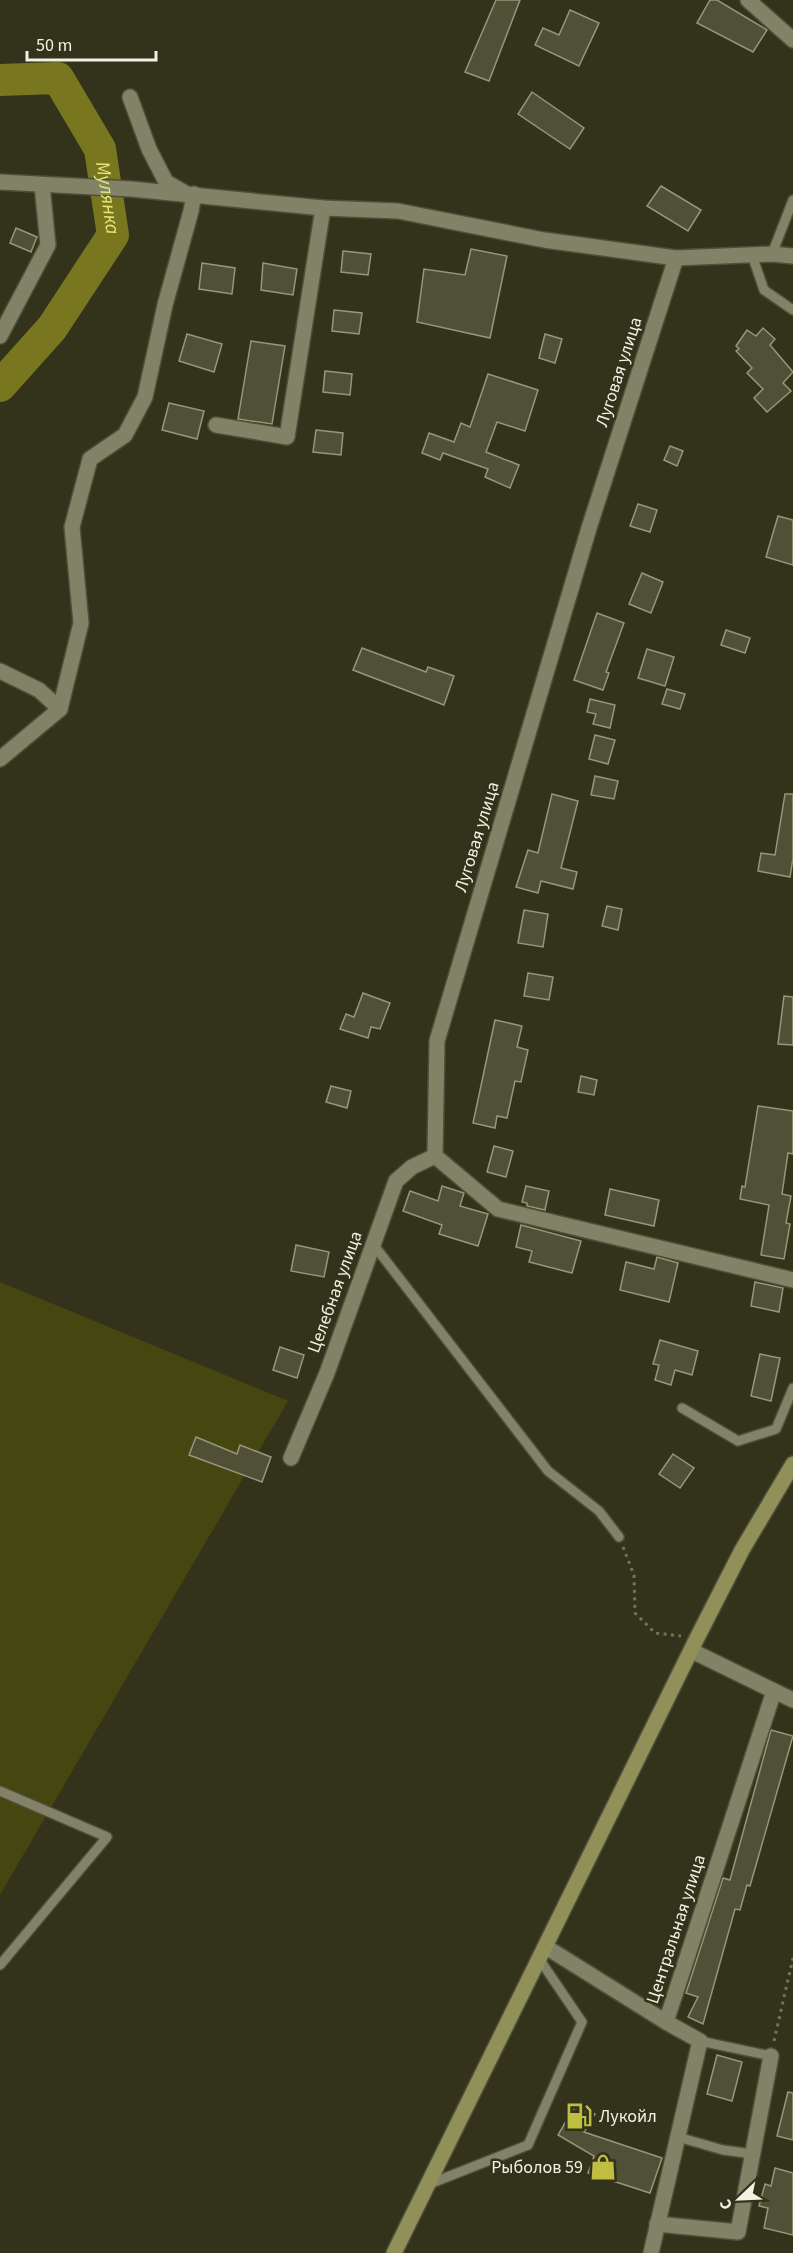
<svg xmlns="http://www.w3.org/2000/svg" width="793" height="2253" font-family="'Source Sans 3',sans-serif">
<rect width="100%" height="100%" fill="#33331b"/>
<polygon fill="#464610" points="0,1282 288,1401 0,1895"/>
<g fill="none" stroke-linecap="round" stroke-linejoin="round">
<path stroke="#787720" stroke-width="32" id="s1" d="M0 80 58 78 100 149 113 235 52 328 0 386"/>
</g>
<g fill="#505037" stroke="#95967a" stroke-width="1.5">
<polygon points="496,0 520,0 489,81 465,72"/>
<polygon points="710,0 717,0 767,30 753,52 697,23"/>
<polygon points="570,10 599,23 579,66 535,45 543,28 559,35"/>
<polygon points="532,92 584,128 570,149 518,114"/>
<polygon points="661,186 701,210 688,231 647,206"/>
<polygon points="16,228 37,237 31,252 10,243"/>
<polygon points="471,249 507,256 490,338 417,322 424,269 465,275"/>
<polygon points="343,251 371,254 368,275 341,272"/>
<polygon points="202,263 235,268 232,294 199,289"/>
<polygon points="263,263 297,269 293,295 261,290"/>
<polygon points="334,310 362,313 359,334 332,331"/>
<polygon points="763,328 775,339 770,345 793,372 783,383 791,391 767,412 754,398 763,389 747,373 752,368 736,351 739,349 736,346 747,330 756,336"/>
<polygon points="187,334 222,344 214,372 179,361"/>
<polygon points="545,334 562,339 555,363 539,358"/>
<polygon points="251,341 285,346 272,424 238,419"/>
<polygon points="325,371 352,374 350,395 323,392"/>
<polygon points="488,374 538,390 525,431 497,422 486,452 519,465 510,488 485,477 488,469 443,453 440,460 422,453 429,433 454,442 461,423 470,427"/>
<polygon points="169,403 204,411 197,439 162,430"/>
<polygon points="316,430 343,433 341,455 313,452"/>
<polygon points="670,446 683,451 677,466 664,460"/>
<polygon points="638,504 657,510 650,532 630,526"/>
<polygon points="778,516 793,520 793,565 766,557"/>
<polygon points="642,573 663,582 651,613 629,604"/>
<polygon points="597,613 624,623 606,672 609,673 603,690 574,680"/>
<polygon points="726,630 750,638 745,653 721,645"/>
<polygon points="362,648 426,672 428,667 454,676 444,705 353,670"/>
<polygon points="647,649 674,657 665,686 638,678"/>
<polygon points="667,689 685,694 680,709 662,704"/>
<polygon points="590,699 615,705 610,728 593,724 596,714 587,712"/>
<polygon points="595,735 615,740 608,764 589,759"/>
<polygon points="595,776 618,781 614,799 591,795"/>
<polygon points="552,794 578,801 561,868 577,872 573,889 541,881 538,893 516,887 528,850 538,853"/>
<polygon points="785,794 793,794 793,858 790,877 758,871 761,853 775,855"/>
<polygon points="607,906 622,909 618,930 602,926"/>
<polygon points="524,910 548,914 543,947 518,943"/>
<polygon points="528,973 553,977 549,1000 524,996"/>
<polygon points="363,993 390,1003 380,1029 371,1027 368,1038 340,1029 346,1014 354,1017"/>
<polygon points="784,996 793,997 793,1045 778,1044"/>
<polygon points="495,1020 522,1026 517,1047 528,1050 521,1082 515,1081 507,1118 497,1116 495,1128 473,1123"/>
<polygon points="581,1076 597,1080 594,1095 578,1092"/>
<polygon points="331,1086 351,1091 347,1108 326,1102"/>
<polygon points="758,1106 793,1111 793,1154 788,1153 782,1194 791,1196 786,1223 790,1224 784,1259 761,1255 769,1205 740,1199 742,1186 745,1187"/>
<polygon points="494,1146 513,1151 506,1177 487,1172"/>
<polygon points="442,1186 464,1193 460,1206 488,1214 478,1246 439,1234 442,1225 403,1211 410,1191 438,1201"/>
<polygon points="526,1186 549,1191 545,1210 527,1206 527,1203 522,1202"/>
<polygon points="610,1189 659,1200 654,1226 605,1215"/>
<polygon points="521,1225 581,1241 572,1273 529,1262 532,1251 516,1247"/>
<polygon points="296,1245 329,1252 324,1277 291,1271"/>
<polygon points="657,1257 678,1263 669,1302 620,1290 626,1262 654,1269"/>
<polygon points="755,1282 783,1288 779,1312 751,1306"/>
<polygon points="660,1340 698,1351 692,1375 675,1370 671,1385 655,1380 659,1365 653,1364"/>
<polygon points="280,1347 304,1355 297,1378 273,1370"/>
<polygon points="760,1354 780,1358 771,1401 751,1396"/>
<polygon points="196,1437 237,1454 240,1445 271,1457 262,1482 189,1455"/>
<polygon points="673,1454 694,1468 680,1488 659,1474"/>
<polygon points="771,1730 793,1736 750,1886 747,1885 740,1910 735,1909 703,2024 688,2017 698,1997 686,1993 723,1878 730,1880"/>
<polygon points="717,2055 742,2062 732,2101 707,2094"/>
<polygon points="788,2092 793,2093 793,2140 777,2136"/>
<polygon points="576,2104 595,2114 584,2132 662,2158 650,2193 588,2173 594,2156 558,2135"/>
<polygon points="775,2168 793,2173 793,2235 764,2228 768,2208 759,2206 765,2184 771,2186"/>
</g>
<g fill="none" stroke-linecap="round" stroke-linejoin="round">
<g stroke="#4e4f3a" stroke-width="12">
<g id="service">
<polyline points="772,254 793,200"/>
<polyline points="752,255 764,290 793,310"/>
<polyline points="373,1244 548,1471 599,1511 619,1537"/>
<polyline points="682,1408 738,1441 776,1429 793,1388"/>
<polyline points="0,1791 107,1837 0,1965"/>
<polyline points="700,2041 771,2056"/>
<polyline points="678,2137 723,2150 753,2154"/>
<polyline points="427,2185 528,2145 582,2022 540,1960"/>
</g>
</g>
<g stroke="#4e4f3a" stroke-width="18">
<g id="minor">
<polyline points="748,0 793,40"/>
<polyline points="130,97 149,149 166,182 187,194"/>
<polyline points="676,258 589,528 437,1041 435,1156 498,1209 793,1280"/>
<polyline points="0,336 48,245 42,185"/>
<polyline points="216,425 287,437 323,208"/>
<polyline points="0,671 39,690 60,709"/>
<polyline points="0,759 60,709 81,623 72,527 90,459 125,435 145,397 165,305 191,211 194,194"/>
<polyline points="291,1458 327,1373 396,1181 412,1167 435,1156"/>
<polyline points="692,1651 774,1691"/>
<polyline points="546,1947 666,2022"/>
<polyline points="657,2224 738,2232 771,2056"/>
<polyline points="651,2253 700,2041 666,2022 774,1691 793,1700"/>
</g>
</g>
<g stroke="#4e4f3a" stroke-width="18">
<polyline id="tertiary" points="0,182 131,189 323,208 398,211 544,240 676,258 772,254 793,256"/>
</g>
<g stroke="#4e4f3a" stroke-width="18">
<polyline id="secondary" points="394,2253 697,1638 742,1550 793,1464"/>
</g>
<g stroke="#73735e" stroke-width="3" stroke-dasharray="3 4.5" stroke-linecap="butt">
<polyline points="623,1547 634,1575 635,1613 655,1633 681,1636"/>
<polyline points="774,2041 793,1958"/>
</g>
<use href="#service" stroke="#818266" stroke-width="9"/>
<use href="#minor" stroke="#818266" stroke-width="15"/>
<use href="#tertiary" stroke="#818266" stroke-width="15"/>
<use href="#secondary" stroke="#909058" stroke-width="15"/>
</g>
<defs>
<g id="fuel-bare" transform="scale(2.07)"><path d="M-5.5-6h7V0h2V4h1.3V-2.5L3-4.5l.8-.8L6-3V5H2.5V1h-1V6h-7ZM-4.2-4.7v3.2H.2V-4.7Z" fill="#bfbe41" stroke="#33331b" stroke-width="2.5" paint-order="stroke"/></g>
<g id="shop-bare" transform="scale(2.07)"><path d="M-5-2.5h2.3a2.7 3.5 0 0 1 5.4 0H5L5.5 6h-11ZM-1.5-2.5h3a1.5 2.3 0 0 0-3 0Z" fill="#bfbe41" stroke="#33331b" stroke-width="2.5" paint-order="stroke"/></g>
</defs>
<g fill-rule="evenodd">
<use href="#fuel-bare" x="579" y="2116"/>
<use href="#shop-bare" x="603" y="2167"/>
</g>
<g text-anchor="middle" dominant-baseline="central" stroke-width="5" stroke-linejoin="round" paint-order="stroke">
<g font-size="18" fill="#f1f2e3" stroke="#33331b">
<text transform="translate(619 372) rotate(-72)">Луговая улица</text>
<text transform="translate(477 837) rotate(-73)">Луговая улица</text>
<text transform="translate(335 1292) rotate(-70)">Целебная улица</text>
<text transform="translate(676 1929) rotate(-72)">Центральная улица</text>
</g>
<g font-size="18" fill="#f1f2e3" stroke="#33331b" text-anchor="start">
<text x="599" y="2116">Лукойл</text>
<text x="583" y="2167" text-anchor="end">Рыболов 59</text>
</g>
<g font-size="20" font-style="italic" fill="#e6e675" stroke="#33331b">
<text stroke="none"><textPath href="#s1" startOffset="190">Мулянка</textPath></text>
</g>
</g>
<g transform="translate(739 2199) rotate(247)" stroke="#33331b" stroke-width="4.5" paint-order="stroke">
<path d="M0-4.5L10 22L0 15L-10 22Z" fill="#f1f2e3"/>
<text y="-9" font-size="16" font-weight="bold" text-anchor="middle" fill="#f1f2e3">С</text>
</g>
<path d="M27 51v9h129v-9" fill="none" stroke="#f1f2e3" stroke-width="3"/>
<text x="36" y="51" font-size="18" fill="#f1f2e3" stroke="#33331b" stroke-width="4.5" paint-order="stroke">50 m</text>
</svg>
